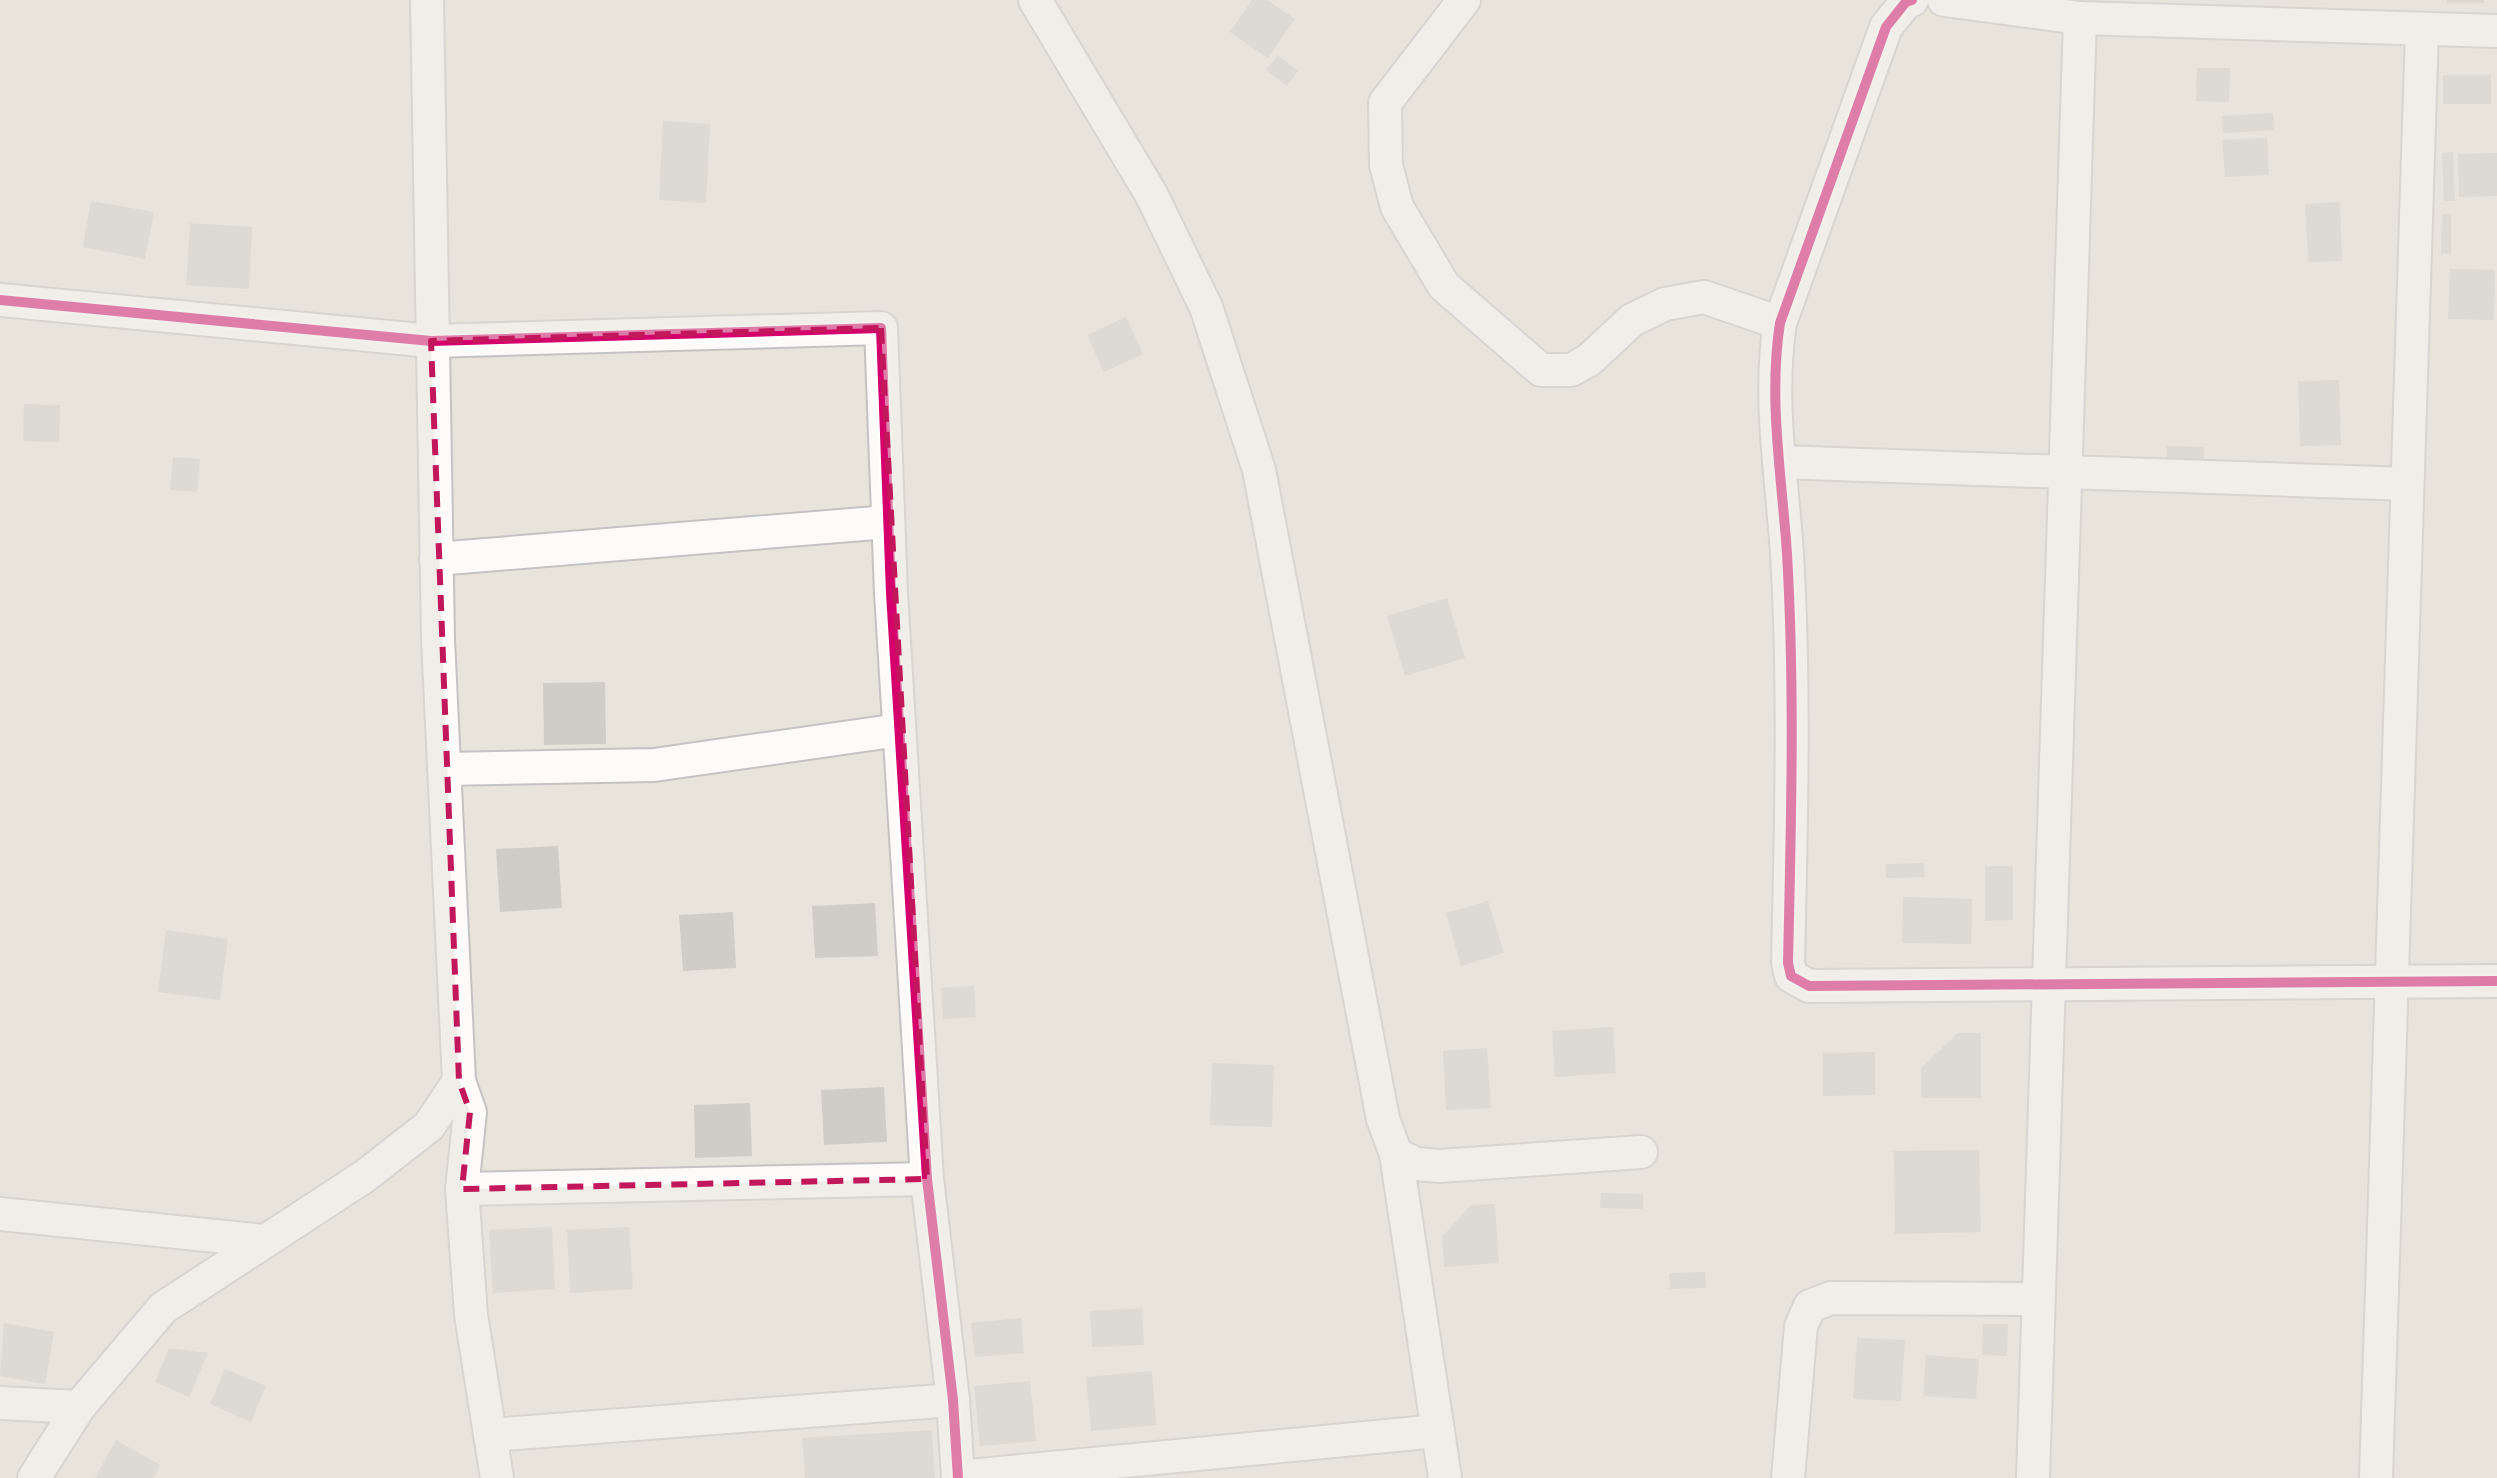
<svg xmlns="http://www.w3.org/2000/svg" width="2497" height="1478" font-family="'Exo 2',sans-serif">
<rect width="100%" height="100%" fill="#e8e4dc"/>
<g fill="#d0cdc8">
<polygon points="1252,0 1267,0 1295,19 1268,58 1230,32"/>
<rect x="2447" y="0" width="37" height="3"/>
<polygon points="1278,55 1298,71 1287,86 1266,70"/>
<polygon points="2197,68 2230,68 2229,102 2196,101"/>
<rect x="2443" y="75" width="48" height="29"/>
<polygon points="2273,113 2274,130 2223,133 2222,116"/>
<polygon points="663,121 710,124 706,203 659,200"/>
<polygon points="2267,138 2269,175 2225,177 2222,140"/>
<polygon points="2453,152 2455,201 2444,201 2442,153"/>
<polygon points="2497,153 2497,196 2459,197 2458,154"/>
<polygon points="91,201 154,212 145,259 83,247"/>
<polygon points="2340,202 2342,261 2308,262 2305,204"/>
<polygon points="2442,214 2451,214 2451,254 2441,254"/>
<polygon points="190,223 252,227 249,289 186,285"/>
<polygon points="2450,269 2495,270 2494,320 2448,319"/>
<polygon points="1126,317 1143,354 1104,372 1087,335"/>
<polygon points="2339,380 2341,445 2300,446 2298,381"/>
<polygon points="24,404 60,405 59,442 23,441"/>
<polygon points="2167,446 2204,447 2204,462 2167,462"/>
<polygon points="173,457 200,459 197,492 170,490"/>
<polygon points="1447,598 1465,658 1405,676 1387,616"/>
<polygon points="605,682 606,744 544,745 543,683"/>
<polygon points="558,846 562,908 500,912 496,849"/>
<polygon points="1924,863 1925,877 1886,878 1886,864"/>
<polygon points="1985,866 2013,866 2013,920 1985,921"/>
<polygon points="1903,897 1972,899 1971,944 1902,943"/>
<polygon points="1488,901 1504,953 1461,966 1446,913"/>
<polygon points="875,903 878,956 815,958 812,906"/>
<polygon points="733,912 736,968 683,971 679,915"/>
<polygon points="166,930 228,939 220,1000 158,992"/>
<polygon points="974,986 976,1017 943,1019 941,988"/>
<polygon points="1613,1027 1616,1073 1555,1077 1552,1031"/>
<polygon points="1958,1033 1981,1033 1981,1098 1921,1098 1921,1068"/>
<polygon points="1487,1048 1491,1108 1446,1110 1443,1051"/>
<polygon points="1875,1052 1875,1095 1823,1096 1823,1053"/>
<polygon points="1212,1063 1274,1065 1272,1127 1210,1125"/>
<polygon points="884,1087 887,1142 824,1145 821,1090"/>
<polygon points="750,1103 752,1156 695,1158 694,1105"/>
<polygon points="1979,1150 1981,1232 1895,1234 1894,1151"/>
<polygon points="1601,1193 1643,1194 1643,1209 1600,1208"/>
<polygon points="1495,1204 1499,1263 1444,1267 1442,1237 1471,1205"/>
<polygon points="552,1227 555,1289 493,1293 489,1230"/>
<polygon points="629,1227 633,1289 570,1293 567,1230"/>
<polygon points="1705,1272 1706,1288 1670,1289 1669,1273"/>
<polygon points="1142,1308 1144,1345 1092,1347 1090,1311"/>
<polygon points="1021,1318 1024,1353 975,1357 971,1323"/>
<polygon points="4,1323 54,1332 45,1384 0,1376"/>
<polygon points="1983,1324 2008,1324 2007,1356 1982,1355"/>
<polygon points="1857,1338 1905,1340 1901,1401 1853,1399"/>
<polygon points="169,1348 208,1353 189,1397 155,1382"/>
<polygon points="1926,1355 1979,1359 1976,1399 1923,1396"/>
<polygon points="225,1369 266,1386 251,1422 210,1404"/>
<polygon points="1152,1371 1156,1425 1091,1431 1086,1377"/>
<polygon points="1030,1381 1036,1441 980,1446 974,1386"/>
<polygon points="932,1430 935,1478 805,1478 802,1438"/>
<polygon points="116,1440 160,1465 153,1478 95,1478"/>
</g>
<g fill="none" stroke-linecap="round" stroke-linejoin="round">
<g stroke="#c4c3c3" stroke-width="36">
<g id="minor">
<polyline points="427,0 438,639 459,1081 470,1112 462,1189 471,1315 497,1478"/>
<polyline points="1035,0 1151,194 1206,307 1259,470 1383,1119 1396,1154 1416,1164 1439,1166 1641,1152"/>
<polyline points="1464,0 1385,103 1386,165 1397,207 1444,286 1541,370 1571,370 1589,360 1632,320 1665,304 1704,297 1780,323"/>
<path d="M1912 0 1906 2 1886 27 1780 323C1768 400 1782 477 1787 554 1795 690 1791 827 1788 963L1791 976 1809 986 2497 981"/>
<polyline points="1944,0 2080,18 2497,31"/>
<polyline points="0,300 431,341 881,328 891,593 927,1179 953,1400 958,1478"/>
<polyline points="1779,462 2407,484"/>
<polyline points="436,559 888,522"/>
<polyline points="444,769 654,765 899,730"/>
<polyline points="1396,1154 1445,1478"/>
<polyline points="462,1189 927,1179"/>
<polyline points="0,1214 264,1241"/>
<polyline points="0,1403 79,1407"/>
<polyline points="490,1435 953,1400"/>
<polyline points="958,1477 1438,1431"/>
<polyline points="34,1478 79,1407 163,1308 365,1176 429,1126 459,1081"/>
<polyline points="1788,1478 1801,1326 1810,1306 1831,1298 2038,1299"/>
<polyline points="2033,1478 2080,18"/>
<polyline points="2376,1478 2422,30"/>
</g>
</g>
<use href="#minor" stroke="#fcfbfa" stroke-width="32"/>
<g stroke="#fff" stroke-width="15">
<g id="cycleway">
<path d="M1912 0 1906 2 1886 27 1780 323C1768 400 1782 477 1787 554 1795 690 1791 827 1788 963L1791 976 1809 986 2497 981"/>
<polyline points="0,300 431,341 881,328 891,593 927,1179 953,1400 958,1478"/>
</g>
</g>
<use href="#cycleway" stroke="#d6006c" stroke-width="10"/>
</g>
<path d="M0 0H2497V1478H0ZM881 328 927 1179 462 1189 470 1112 459 1081 431 341Z" fill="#e8e4dc" fill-opacity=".55" fill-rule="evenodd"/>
<path fill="none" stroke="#c2185b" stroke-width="6" stroke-dasharray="16 10" stroke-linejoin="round" d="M881 328 927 1179 462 1189 470 1112 459 1081 431 341Z"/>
</svg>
